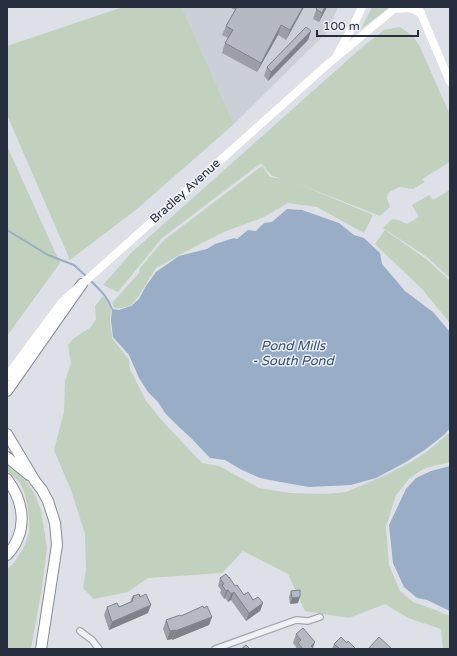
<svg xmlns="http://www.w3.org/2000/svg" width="457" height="656" font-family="'Varela Round',sans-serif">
<rect width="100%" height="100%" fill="#dde0e7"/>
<polygon fill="#cbcfd8" points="182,7 338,7 328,31 234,124"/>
<g fill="#c2d0be">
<polygon points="123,7 182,7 234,124 138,208 70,260 7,115 7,46"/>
<polygon points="372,7 390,7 361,29"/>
<polygon points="400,27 413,36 420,47 450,115 450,162 422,179 425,182 413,189 399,187 388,193 387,198 390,207 380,216 294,182 373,215 364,233 317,207 288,203 264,217 224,232 196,246 156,268 138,297 130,306 121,308 114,308 112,303 139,273 140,268 163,241 262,166 270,177 283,179 272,176 261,163 162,238 118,292 103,285 131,253 360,49 384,30"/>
<polygon points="7,146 60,263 7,336"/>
<polygon points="450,190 450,278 427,257 383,228 392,219 398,220 407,224 419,217 412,205 429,195 433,200"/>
<polygon points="385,230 426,259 450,281 450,323 422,289 375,244"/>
<polygon points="103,296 107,301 111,309 110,320 112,338 129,360 130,369 146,401 165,424 202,463 219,466 259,488 290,493 325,494 346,492 386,475 411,462 428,451 450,432 450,462 426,468 420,471 409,479 396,495 386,527 389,565 400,591 413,602 433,609 450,616 450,649 443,649 441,629 408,618 385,604 349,618 305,611 288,574 243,551 222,573 148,578 128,592 94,599 83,588 86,570 85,534 71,490 54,450 64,412 65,381 71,363 68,345 73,339 91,327 96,319 95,306"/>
<path d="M7 466 26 481 34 493 41 510 47 548 42 588 31 649H7V569C16 564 29 540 29 530 30 518 27 497 22 487 20 481 12 475 7 471Z"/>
</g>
<g fill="#99adc6">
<polygon points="287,209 302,210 339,223 354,235 364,238 380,253 382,264 405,291 433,312 450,332 450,428 445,434 426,449 406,462 376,478 351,485 309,487 286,483 260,478 240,469 225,460 210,458 192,439 180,428 165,413 158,402 148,392 139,378 129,355 113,337 111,320 112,309 119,310 131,306 139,299 146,286 156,272 179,256 207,249 215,244 234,238 237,239 248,230 256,231 264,223 272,222"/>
<polygon points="450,466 450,611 427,600 417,598 404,587 393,563 389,525 406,489 416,478 431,471"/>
</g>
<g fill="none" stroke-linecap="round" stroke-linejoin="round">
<g stroke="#99adc6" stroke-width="2">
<polyline points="7,230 48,255 74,265 87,277"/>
<path d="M90 280C100 290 107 296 112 309"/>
</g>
<g stroke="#a3a7b1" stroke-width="8">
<g id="minor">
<polyline points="80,631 92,640 99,649"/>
<polyline points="215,649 296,620 308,621 320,617"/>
</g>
</g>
<g stroke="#858d9d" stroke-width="12">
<g id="motorway">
<polyline points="7,391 82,284"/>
<polyline points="7,434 35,481 42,490 48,501 55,523 57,545 41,649"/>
<polyline points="7,457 29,475"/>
<path d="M7 479C25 503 28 532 7 555"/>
</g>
</g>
<use href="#minor" stroke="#f0f1f5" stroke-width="5.5"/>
<g stroke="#fff" stroke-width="8">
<polyline points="419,9 450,82"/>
<polyline points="337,55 354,24 362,7"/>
<polyline points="7,376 62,302 328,64 394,9 410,8 421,13"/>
</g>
<use href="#motorway" stroke="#fff" stroke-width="10"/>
</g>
<g fill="#9c9fa8">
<polygon points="229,7 304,7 286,40 278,35 257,72 222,53 225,43 228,38 222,35 226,26 235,10"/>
<polygon points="317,7 327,7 319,22 313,19"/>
<polygon points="311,31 308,40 268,81 264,76 267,67"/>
<polygon points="220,578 235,586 244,595 253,600 263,603 260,611 246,621 231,600 228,602 225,598 224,599 220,593 221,590 218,586"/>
<polygon points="291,591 298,603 290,604 289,597"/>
<polygon points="133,596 148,613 109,630 104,615 107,607 119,607 130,602"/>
<polygon points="204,608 212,617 209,625 172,640 172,639 167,640 163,629 166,620 181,616"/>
<polygon points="296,634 315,642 313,648 314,649 296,649 296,647 293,643"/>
<polygon points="347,643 356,649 332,649 334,644"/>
</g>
<g fill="#7f8288">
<polygon points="303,7 304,7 286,40 290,30"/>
<polygon points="325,7 327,7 319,22 322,13"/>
<polygon points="281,25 278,35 257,72 261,63"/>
<polygon points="311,31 308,40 268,81 271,72"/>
<polygon points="228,590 225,598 224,599 226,591"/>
<polygon points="234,592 231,600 228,602 231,594"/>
<polygon points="300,597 298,603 290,604 292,598"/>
<polygon points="263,603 260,611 246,621 249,613"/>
<polygon points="151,605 148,613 109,630 112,622"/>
<polygon points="212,617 209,625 172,640 175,631"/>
<polygon points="175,630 172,639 167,640 170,631"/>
<polygon points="315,642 312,649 311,646"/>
</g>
<g fill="#b5b9c3" stroke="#7f8288">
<polygon points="237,7 303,7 290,30 281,25 261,63 225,43 233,30 226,26"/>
<polygon points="317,7 325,7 322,13 316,9"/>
<polygon points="306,27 311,31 271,72 267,67"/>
<polygon points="226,574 229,578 229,577 235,586 237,585 244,595 248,592 253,600 258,597 263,603 249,613 234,592 231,594 228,590 226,591 222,585 224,584 220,578"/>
<polygon points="300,590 300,597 292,598 291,591"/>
<polygon points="139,594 140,597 146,594 151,605 112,622 107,607 117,603 119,607 133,601 132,598 134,598 133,596"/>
<polygon points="203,606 204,608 207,606 212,617 175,631 175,630 170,631 166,620 180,615 181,616"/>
<polygon points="303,628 315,642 311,646 314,649 303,649 298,643 301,640 296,634"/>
<polygon points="341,637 347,643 348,641 356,649 340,649 334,644"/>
<polygon points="379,637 392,649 371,649 369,648"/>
<polygon points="246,645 250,649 241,649"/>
</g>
<g text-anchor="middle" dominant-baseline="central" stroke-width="3" stroke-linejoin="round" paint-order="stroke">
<g font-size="12" fill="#272e3d" stroke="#eceff4">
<text transform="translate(185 191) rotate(-42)">Bradley Avenue</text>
</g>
<g font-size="13" font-style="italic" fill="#324b6f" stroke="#eceff4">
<text x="293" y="346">Pond Mills<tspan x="293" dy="15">- South Pond</tspan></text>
</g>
</g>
<rect width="457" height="656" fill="none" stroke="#272e3d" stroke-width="16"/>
<path d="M317 30v6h101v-6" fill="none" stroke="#272e3d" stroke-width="2"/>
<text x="323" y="30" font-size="12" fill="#272e3d" stroke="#eceff4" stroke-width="3" paint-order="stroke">100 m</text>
</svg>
